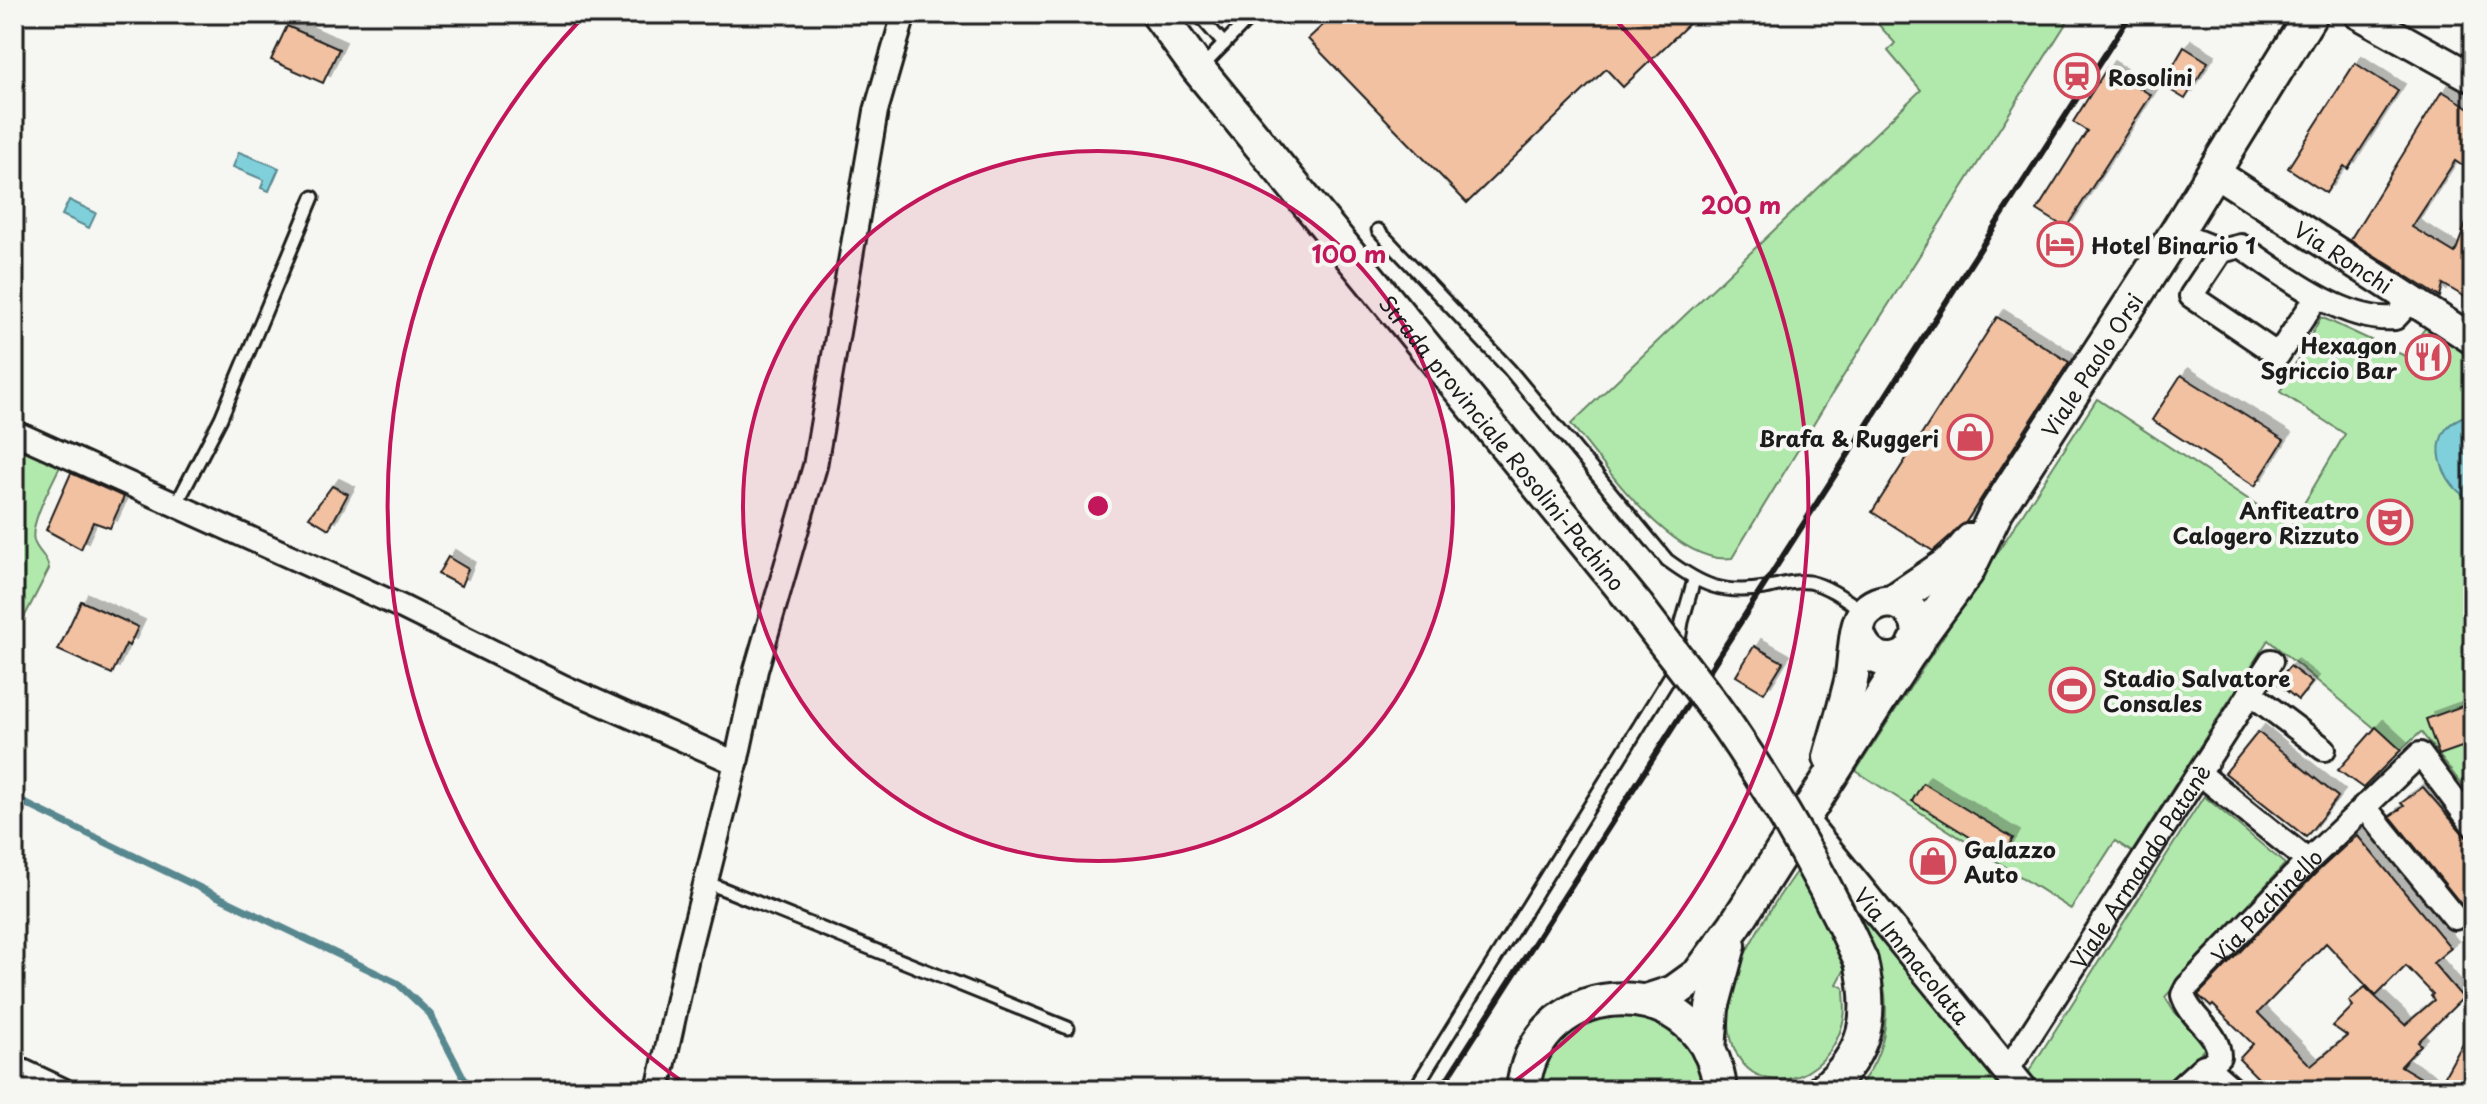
<svg xmlns="http://www.w3.org/2000/svg" width="2487" height="1104" font-family="'Playpen Sans',sans-serif">
<defs>
<filter id="shadow"><feDropShadow dx="7" dy="-7" stdDeviation="0" flood-color="#0004"/></filter>
</defs>
<rect width="100%" height="100%" fill="#f6f6f2"/>
<filter id="ink" filterUnits="userSpaceOnUse"><feTurbulence type="fractalNoise" baseFrequency=".0125" numOctaves="2"/><feDisplacementMap in="SourceGraphic" scale="16" xChannelSelector="R" yChannelSelector="G"/><feConvolveMatrix kernelMatrix="1 2 1 2 8 2 1 2 1" color-interpolation-filters="sRGB"/></filter>
<g filter="url(#ink)">
<g fill="#b1e9ad" stroke="#668264" stroke-width="2">
<path d="M1869 14H2072L1832 394 1732 558C1673 566 1605 465 1571 424L1921 90 1888 51 1895 43Z"/>
<polygon points="2321,317 2405,356 2426,327 2473,358 2473,799 2421,732 2401,750 2268,640 2132,852 2115,841 2071,909 1856,771 2097,399 2290,527 2345,434 2280,392"/>
<path d="M14 440 62 462C54 480 29 523 34 541 38 553 47 555 49 569L14 637Z"/>
<polygon points="2204,796 2285,864 2165,997 2173,1010 2206,1047 2165,1090 2041,1090 2028,1073"/>
<path d="M1814 847 1899 963 2006 1090H1855C1891 1052 1892 1001 1876 954L1846 967 1837 984 1844 988C1844 997 1846 1009 1844 1018 1825 1104 1712 1104 1731 994 1738 953 1788 882 1814 847Z"/>
<path d="M1607 1012C1624 1015 1648 1015 1663 1023 1690 1036 1700 1064 1706 1090H1534L1557 1038Z"/>
</g>
<g fill="#80d0db" stroke="#58888f" stroke-width="2">
<polygon points="239,152 279,168 269,191 261,188 264,180 233,167"/>
<polygon points="69,200 96,213 89,228 62,215"/>
<path d="M2462 417H2473V501C2441 487 2422 434 2462 417Z"/>
</g>
<g fill="none" stroke-linecap="round" stroke-linejoin="round">
<polyline stroke="#58888f" stroke-width="7" points="14,798 397,983 430,1014 470,1090"/>
</g>
<g fill="#f1c1a1" stroke="#1c1c1c" stroke-width="2" fill-rule="evenodd" filter="url(#shadow)">
<polygon points="1335,14 1699,14 1623,87 1606,69 1467,203 1308,39"/>
<polygon points="287,26 339,49 323,83 271,60"/>
<polygon points="2184,47 2208,62 2185,99 2162,85"/>
<polygon points="2355,63 2398,91 2348,169 2344,166 2326,193 2288,168"/>
<polygon points="2107,68 2151,95 2066,228 2037,210 2087,131 2073,122"/>
<polygon points="2442,91 2473,110 2473,173 2455,161 2412,227 2455,253 2471,210 2473,211 2473,302 2443,284 2440,297 2350,240"/>
<polygon points="1997,317 2069,362 1966,522 1933,551 1872,512"/>
<polygon points="2181,375 2284,440 2255,486 2152,420"/>
<polygon points="71,473 124,497 110,528 93,522 81,549 46,530"/>
<polygon points="332,486 348,494 329,529 309,517"/>
<polygon points="448,557 468,569 461,586 438,574"/>
<polygon points="81,601 138,627 129,646 126,644 112,674 58,650"/>
<polygon points="1754,646 1783,662 1764,693 1736,676"/>
<polygon points="2290,666 2312,683 2298,700 2276,682"/>
<polygon points="2465,705 2473,726 2473,743 2439,755 2426,719"/>
<polygon points="2376,727 2401,750 2363,788 2338,770"/>
<polygon points="2258,732 2338,797 2306,837 2225,773"/>
<polygon points="1923,783 2013,838 2002,857 1912,801"/>
<polygon points="2423,787 2473,845 2473,919 2390,816 2404,806 2401,803"/>
<path d="M2357 835 2451 948 2433 963 2463 998 2418 1042 2421 1045 2401 1066 2438 1088 2473 1025V1090H2270L2239 1059 2253 1044 2213 1005 2211 1007 2198 995 2318 871ZM2326 943 2376 996 2406 966 2433 994 2431 996 2434 1000 2405 1025 2365 987 2349 1001 2353 1006 2333 1026 2347 1036 2311 1066 2258 1013Z"/>
</g>
<g fill="none" stroke-linecap="round" stroke-linejoin="round">
<polyline stroke="#d5d5d2" stroke-width="16" stroke-dasharray="16 8" stroke-linecap="butt" points="2425,1090 2430,1083"/>
<g stroke="#1c1c1c" stroke-width="17">
<g id="service">
<polyline points="1198,14 1224,44"/>
<polyline points="1202,67 1253,14"/>
<path d="M1378 230 1509 369 1667 560C1701 585 1722 595 1765 588 1779 585 1795 580 1809 582 1829 586 1848 601 1864 612"/>
<polyline points="176,505 221,418 313,197"/>
<polyline points="706,882 1068,1028"/>
<polyline points="1414,1090 1674,670 1682,622 1694,580"/>
</g>
</g>
<g stroke="#1c1c1c" stroke-width="28">
<g id="minor">
<polyline points="2176,233 2221,251"/>
<path d="M2317 297 2278 355 2191 296 2221 251 2241 246C2282 274 2344 323 2395 318L2411 301"/>
<polyline points="14,432 402,607 564,687 736,763"/>
<polyline points="2250,693 2324,749"/>
<polyline points="2199,773 2308,861"/>
<polyline points="2364,806 2455,918"/>
<polyline points="14,1067 63,1090"/>
<path id="s1" d="M2205 1069 2219 1056C2219 1031 2190 1019 2183 995L2187 987 2308 861 2420 754 2473 825"/>
<path id="s2" d="M2007 1071 2271 661"/>
<polyline points="658,1090 689,948 736,763 756,670 815,466 876,111 904,14"/>
</g>
</g>
<g stroke="#1c1c1c" stroke-width="34">
<g id="tertiary">
<polyline points="2358,14 2473,78"/>
<path id="s3" d="M2213 171 2473 340"/>
<path id="s4" d="M1803 820 2023 1090"/>
<polyline points="2182,1090 2205,1069 2229,1090"/>
</g>
</g>
<g stroke="#1c1c1c" stroke-width="38">
<g id="secondary">
<path id="s5" d="M1158 14 1199 70 1637 606"/>
<polyline points="1893,601 1955,559 1971,540"/>
<path id="s6" d="M1915 643 1967 572 1997 510 2176 233 2311 14"/>
<path d="M1830 757C1837 732 1845 706 1851 681 1855 663 1854 628 1863 615 1870 605 1883 600 1895 602 1905 604 1914 613 1917 622 1928 661 1873 677 1859 636"/>
<polyline points="1646,1001 1674,992 1699,974 1735,925 1910,652"/>
<polyline points="1709,1051 1712,1008 1729,945"/>
<path d="M1523 1090C1535 969 1709 969 1720 1090"/>
<path d="M1823 1090C1868 1053 1873 1015 1861 961"/>
</g>
</g>
<use href="#service" stroke="#f6f6f2" stroke-width="11"/>
<use href="#minor" stroke="#f6f6f2" stroke-width="22"/>
<use href="#tertiary" stroke="#f6f6f2" stroke-width="28"/>
<use href="#secondary" stroke="#f6f6f2" stroke-width="32"/>
<polyline stroke="#1c1c1c" stroke-width="6" points="1440,1090 2131,14"/>
<g stroke="#1c1c1c" stroke-width="38" stroke-linecap="butt">
<path id="secondary-bridge" d="M1637 606C1667 647 1700 686 1729 728 1779 801 1824 880 1861 961"/>
</g>
<use href="#secondary-bridge" stroke="#f6f6f2" stroke-width="32"/>
</g>
</g>
<circle cx="1098" cy="506" r="355" fill="#c2185b" fill-opacity=".12"/>
<g fill="none" stroke="#c2185b" stroke-width="4">
<circle cx="1098" cy="506" r="355"/>
<path d="M691 1088A710 710 0 0 1 583 17M1613 17A710 710 0 0 1 1505 1088"/>
</g>
<defs>
<g id="station-ring" transform="scale(2.3)"><circle r="9.5" fill="#f6f6f2" stroke="#d1495b" stroke-width="1.5"/><path d="M-3-6H3Q5-6 5-4V2Q5 4 3 4L4.5 6H3L1.5 4h-3L-3 6H-4.5L-3 4Q-5 4-5 2V-4Q-5-6-3-6ZM-3.5-4v3h7v-3ZM-3.5 1v1.5H-2V1ZM2 1v1.5H3.5V1Z" fill="#d1495b"/></g>
<g id="hotel-ring" transform="scale(2.3)"><circle r="9.5" fill="#f6f6f2" stroke="#d1495b" stroke-width="1.5"/><path d="M-6-4.5h1.5V1H6V5H4.5V3h-9V5H-6ZM-4 0a1.8 1.8 0 1 1 3.6 0ZM.5 0V-2.5h3Q6-2.5 6 0Z" fill="#d1495b"/></g>
<g id="restaurant-ring" transform="scale(2.3)"><circle r="9.5" fill="#f6f6f2" stroke="#d1495b" stroke-width="1.5"/><path d="M-5-6h1v4h1v-4h1v4h1v-4h1v5L-1.5 .5V6h-2V.5L-5-1ZM5-6V6H3V1.5H1.5Q1.5-4 5-6Z" fill="#d1495b"/></g>
<g id="shop-ring" transform="scale(2.3)"><circle r="9.5" fill="#f6f6f2" stroke="#d1495b" stroke-width="1.5"/><path d="M-5-2.5h2.3a2.7 3.5 0 0 1 5.4 0H5L5.5 6h-11ZM-1.5-2.5h3a1.5 2.3 0 0 0-3 0Z" fill="#d1495b"/></g>
<g id="theatre-ring" transform="scale(2.3)"><circle r="9.5" fill="#f6f6f2" stroke="#d1495b" stroke-width="1.5"/><path d="M-5-5.5Q0-4 5-5.5V0Q5 5 0 6Q-5 5-5 0ZM-3.3-2.5H-1v1.5H-3.3ZM1-2.5H3.3v1.5H1ZM-2.8 1Q0 5.5 2.8 1Z" fill="#d1495b"/></g>
<g id="stadium-ring" transform="scale(2.3)"><circle r="9.5" fill="#f6f6f2" stroke="#d1495b" stroke-width="1.5"/><path d="M0-5a6.5 5 0 1 0 0 10a6.5 5 0 1 0 0-10ZM-3.5-1.8h7v3.6h-7Z" fill="#d1495b"/></g>
</defs>
<g fill-rule="evenodd">
<use href="#station-ring" x="2077" y="76"/>
<use href="#hotel-ring" x="2060" y="244"/>
<use href="#restaurant-ring" x="2428" y="357"/>
<use href="#shop-ring" x="1970" y="437"/>
<use href="#theatre-ring" x="2390" y="522"/>
<use href="#stadium-ring" x="2072" y="690"/>
<use href="#shop-ring" x="1933" y="861"/>
</g>
<g text-anchor="middle" dominant-baseline="central" stroke-width="8" stroke-linejoin="round" paint-order="stroke">
<g font-size="22" font-weight="bold" fill="#1c1c1c" stroke="#f6f6f2" text-anchor="start">
<text x="2108" y="76">Rosolini</text>
<text x="2091" y="244">Hotel Binario 1</text>
<text x="2397" y="344" text-anchor="end">Hexagon<tspan x="2397" dy="25">Sgriccio Bar</tspan></text>
<text x="1939" y="437" text-anchor="end">Brafa &amp; Ruggeri</text>
<text x="2359" y="509" text-anchor="end">Anfiteatro<tspan x="2359" dy="25">Calogero Rizzuto</tspan></text>
<text x="2103" y="677">Stadio Salvatore<tspan x="2103" dy="25">Consales</tspan></text>
<text x="1964" y="848">Galazzo<tspan x="1964" dy="25">Auto</tspan></text>
</g>
<g font-size="22" fill="#1c1c1c" stroke="#f6f6f2">
<text stroke="none"><textPath href="#s3" startOffset="156">Via Ronchi</textPath></text>
<text stroke="none"><textPath href="#s6" startOffset="330">Viale Paolo Orsi</textPath></text>
<text stroke="none"><textPath href="#s5" startOffset="550">Strada provinciale Rosolini-Pachino</textPath></text>
<text stroke="none"><textPath href="#s2" startOffset="244">Viale Armando Patanè</textPath></text>
<text stroke="none"><textPath href="#s1" startOffset="214">Via Pachinello</textPath></text>
<text stroke="none"><textPath href="#s4" startOffset="174">Via Immacolata</textPath></text>
</g>
</g>
<circle cx="1098" cy="506" r="12" fill="#c2185b" stroke="#f6f6f2" stroke-width="4"/>
<g font-size="24" text-anchor="middle" font-weight="bold" fill="#c2185b" stroke="#f6f6f2" stroke-width="8" stroke-linejoin="round" paint-order="stroke">
<text x="1741" y="214">200 m</text>
<text x="1349" y="263">100 m</text>
</g>
<rect width="2487" height="1104" fill="none" stroke="#f6f6f2" stroke-width="48"/>
<rect x="24" y="24" width="2439" height="1056" fill="none" stroke="#1c1c1c" stroke-width="3" filter="url(#ink)"/>
</svg>
